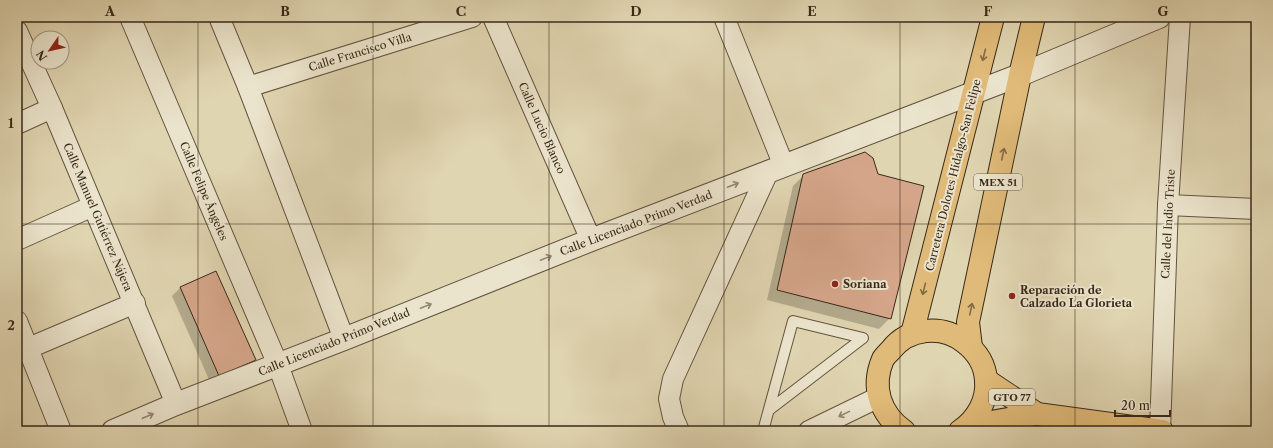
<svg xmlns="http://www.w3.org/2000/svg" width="1273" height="448" font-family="'Libre Caslon Text',serif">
<rect width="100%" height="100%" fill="#e0d5b1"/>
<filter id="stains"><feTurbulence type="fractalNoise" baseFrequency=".005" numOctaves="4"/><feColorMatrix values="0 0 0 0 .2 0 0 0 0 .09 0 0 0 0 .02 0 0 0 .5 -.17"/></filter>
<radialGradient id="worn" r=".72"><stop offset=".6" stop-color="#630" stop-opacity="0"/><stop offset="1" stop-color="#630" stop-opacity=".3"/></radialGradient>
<g fill="#0003">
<polygon points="804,175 890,318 879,329 767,300 793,186"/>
<polygon points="180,288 255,360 246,368 211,384 172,296"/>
</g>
<g fill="#d5a589" stroke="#392919">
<polygon points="865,152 873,158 878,174 924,186 891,319 777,290 803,174"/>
<polygon points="216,271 256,360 219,376 180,287"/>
</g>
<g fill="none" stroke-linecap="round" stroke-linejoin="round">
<g stroke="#63543f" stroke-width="12">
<polyline id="service" points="763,431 793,321 863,338 769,410"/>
</g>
<g stroke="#63543f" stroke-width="22">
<g id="minor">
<polyline points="130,17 278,365 302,431"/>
<polyline points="219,17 248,87 344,339"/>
<polyline points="493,17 591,240"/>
<polyline points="724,17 784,166"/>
<polyline points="17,31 52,108 176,404"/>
<polyline points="248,87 472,17"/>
<polyline points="17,124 52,108"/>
<polyline points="1168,205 1256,209"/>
<polyline points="17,240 93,206"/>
<polyline points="17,321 61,431"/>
<polyline points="17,353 135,303"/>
<polyline points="679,431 673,417 669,399 673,379 768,172"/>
<polyline points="809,431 879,397"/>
<polyline points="1160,431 1168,205 1180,17"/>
</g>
</g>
<g stroke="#63543f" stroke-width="24">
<polyline id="tertiary" points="113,431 176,404 344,339 591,240 1020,75 1159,17"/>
</g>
<g stroke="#392919" stroke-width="24">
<g id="primary">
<polyline points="912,334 993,17"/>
<polyline points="971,347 968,322 1020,75 1034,17"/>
<polyline points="986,380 1037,414"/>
<polyline points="968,426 1037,414 1162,431"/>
<path d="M904 431C880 414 871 387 883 359 885 356 888 353 891 350 908 328 942 324 964 342 976 351 985 364 986 380 988 400 977 420 960 431"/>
</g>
</g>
<use href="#service" stroke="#ebe4cc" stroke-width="10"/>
<use href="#minor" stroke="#ebe4cc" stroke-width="20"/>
<use href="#tertiary" stroke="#ebe4cc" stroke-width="22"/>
<use href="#primary" stroke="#e0ba78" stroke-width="22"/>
</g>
<defs><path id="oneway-shaft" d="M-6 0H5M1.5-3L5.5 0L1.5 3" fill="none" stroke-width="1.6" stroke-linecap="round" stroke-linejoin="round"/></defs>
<g stroke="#846a44">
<use href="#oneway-shaft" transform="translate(984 55) rotate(104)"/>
<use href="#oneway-shaft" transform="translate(1003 154) rotate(-78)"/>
<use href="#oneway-shaft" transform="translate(924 289) rotate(104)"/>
<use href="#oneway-shaft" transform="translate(971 309) rotate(-78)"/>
</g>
<g stroke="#928672">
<use href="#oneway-shaft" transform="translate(733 185) rotate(-21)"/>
<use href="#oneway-shaft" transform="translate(546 258) rotate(-22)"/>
<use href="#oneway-shaft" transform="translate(426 306) rotate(-22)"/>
<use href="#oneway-shaft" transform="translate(844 414) rotate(154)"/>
<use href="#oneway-shaft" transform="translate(148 416) rotate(-23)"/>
</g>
<path fill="none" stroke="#392919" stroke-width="1" stroke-opacity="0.55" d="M198 17V431M373 17V431M549 17V431M724 17V431M900 17V431M1075 17V431M17 224H1256"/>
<g fill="#8f2418" stroke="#ebe4cc" stroke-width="1.5">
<circle cx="835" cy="284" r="4"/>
<circle cx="1012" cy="296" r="4"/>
</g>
<g text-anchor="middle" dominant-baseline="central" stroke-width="4" stroke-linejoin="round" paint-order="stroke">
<g fill="#ebe4cc" stroke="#6e614f" stroke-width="1">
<rect x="974" y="174" width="48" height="16" rx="3"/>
<rect x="989" y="389" width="46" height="16" rx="3"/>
</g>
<g font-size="10" font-weight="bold" fill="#392919">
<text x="998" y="182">MEX 51</text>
<text x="1012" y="397">GTO 77</text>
</g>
<g font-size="11" fill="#392919" stroke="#ebe4cc">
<text transform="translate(360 52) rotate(-17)">Calle Francisco Villa</text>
<text transform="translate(542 128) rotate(66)">Calle Lucio Blanco</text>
<text transform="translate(953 175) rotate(-76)">Carretera Dolores Hidalgo-San Felipe</text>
<text transform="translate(204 191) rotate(67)">Calle Felipe Ángeles</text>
<text transform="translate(98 217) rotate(67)">Calle Manuel Gutiérrez Nájera</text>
<text transform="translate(636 223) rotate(-21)">Calle Licenciado Primo Verdad</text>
<text transform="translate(1168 224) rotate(-87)">Calle del Indio Triste</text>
<text transform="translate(334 342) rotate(-22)">Calle Licenciado Primo Verdad</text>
</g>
<g font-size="11" font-weight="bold" fill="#392919" stroke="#ebe4cc" text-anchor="start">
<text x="843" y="284">Soriana</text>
<text x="1020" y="290">Reparación de<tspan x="1020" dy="13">Calzado La Glorieta</tspan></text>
</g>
</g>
<rect width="1273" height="448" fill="none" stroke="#e0d5b1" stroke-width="44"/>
<g transform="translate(50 50) rotate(236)"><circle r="19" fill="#ebe4cc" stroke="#a49984"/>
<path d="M0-3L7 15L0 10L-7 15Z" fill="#8f2418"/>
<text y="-6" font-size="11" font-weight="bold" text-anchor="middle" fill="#392919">N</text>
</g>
<path d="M1115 410v6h55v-6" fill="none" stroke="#392919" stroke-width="2"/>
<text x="1121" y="410" font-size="12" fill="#392919" stroke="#ebe4cc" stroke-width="3" paint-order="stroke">20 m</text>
<rect x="22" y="22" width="1229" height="404" fill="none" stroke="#392919" stroke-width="1.5"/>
<g font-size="13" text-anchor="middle" font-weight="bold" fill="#392919">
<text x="110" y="16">A</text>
<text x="285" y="16">B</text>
<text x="461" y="16">C</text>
<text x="636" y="16">D</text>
<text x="812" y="16">E</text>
<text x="988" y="16">F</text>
<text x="1163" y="16">G</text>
<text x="11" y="128">1</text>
<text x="11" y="330">2</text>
</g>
<rect width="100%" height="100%" filter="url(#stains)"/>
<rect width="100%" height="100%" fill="url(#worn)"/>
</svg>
